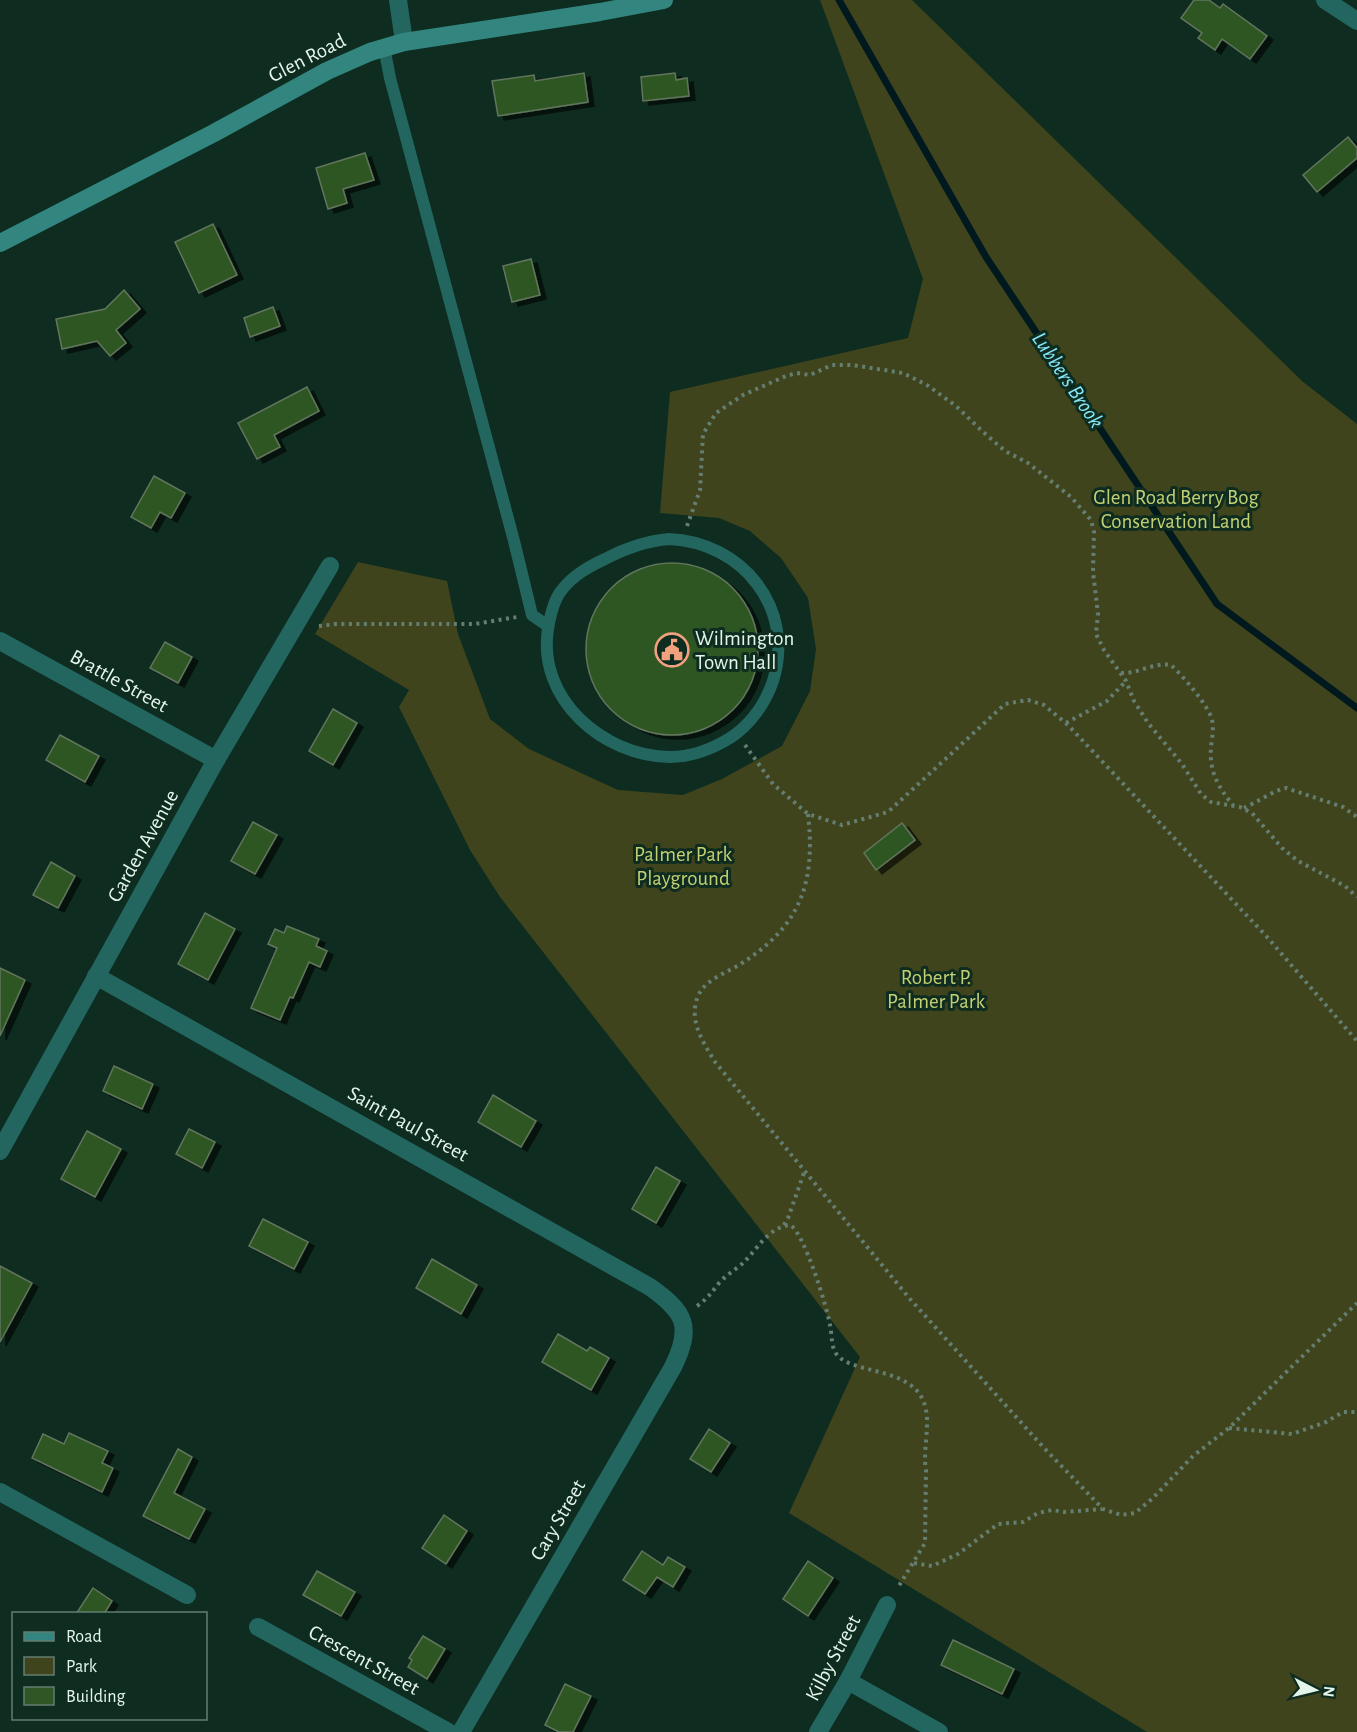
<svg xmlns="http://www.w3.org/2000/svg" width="1357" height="1732" font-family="'Alegreya Sans',sans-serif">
<defs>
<filter id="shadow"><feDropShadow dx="6" dy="4" stdDeviation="0" flood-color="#0009"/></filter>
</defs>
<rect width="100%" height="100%" fill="#0e2c1f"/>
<polygon fill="#3f441c" points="820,0 912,0 1302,381 1357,424 1357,1732 1147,1732 789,1513 860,1357 500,897 470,850 399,707 409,690 315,634 358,562 447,581 458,634 490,719 529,749 618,790 683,795 722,779 782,746 810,691 816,649 808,598 781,558 750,531 719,518 660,513 670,392 908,338 923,279"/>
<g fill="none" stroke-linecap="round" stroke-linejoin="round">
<polyline stroke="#00191e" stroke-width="7" points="839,0 986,257 1217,604 1357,708"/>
</g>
<g fill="#2f5624" stroke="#62755d" stroke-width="1.5" filter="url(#shadow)">
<polygon points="1194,0 1209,0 1220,8 1223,4 1267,36 1250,59 1222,39 1215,50 1198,38 1202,33 1181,18"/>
<polygon points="584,73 588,102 498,116 492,81 534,75 535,81"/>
<polygon points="675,73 676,80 687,78 689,96 643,101 641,77"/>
<polygon points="1348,137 1357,148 1357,158 1317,192 1303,175"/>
<polygon points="365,153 374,180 343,189 347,203 328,209 316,168"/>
<polygon points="213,224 237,275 199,293 175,242"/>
<polygon points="531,259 540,295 512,302 503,266"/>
<polygon points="124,290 140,309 116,330 126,343 110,356 97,341 62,349 56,319 105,309"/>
<polygon points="273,307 280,326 250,337 244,318"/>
<polygon points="307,387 319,411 274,435 280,447 257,459 238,423"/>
<polygon points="154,476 185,493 171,518 160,512 151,528 131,517"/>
<circle cx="672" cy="649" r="86"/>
<polygon points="165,642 192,657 178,683 150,668"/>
<polygon points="333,709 357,723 333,765 309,751"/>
<polygon points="60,735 99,756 85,782 46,760"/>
<polygon points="253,822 277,835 255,874 231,861"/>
<polygon points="902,823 915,840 876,870 864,853"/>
<polygon points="51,862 75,876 58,908 33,895"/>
<polygon points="205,913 235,929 208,980 178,964"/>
<polygon points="287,926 319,939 316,946 327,951 320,967 309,962 293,998 290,997 280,1020 251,1008 277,948 268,944 275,929 284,933"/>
<polygon points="0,968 25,980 0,1036"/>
<polygon points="114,1066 153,1084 142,1109 103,1091"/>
<polygon points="493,1095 536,1121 521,1147 478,1122"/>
<polygon points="189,1129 215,1142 202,1168 176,1154"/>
<polygon points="87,1131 121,1149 95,1197 61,1179"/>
<polygon points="656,1167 680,1181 656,1223 632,1209"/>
<polygon points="263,1219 308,1242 294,1269 249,1246"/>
<polygon points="432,1259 477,1285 461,1314 416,1288"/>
<polygon points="0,1266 32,1283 0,1342"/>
<polygon points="558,1334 587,1351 590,1347 609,1358 591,1390 542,1362"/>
<polygon points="709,1429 730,1443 711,1472 690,1459"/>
<polygon points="69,1433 108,1451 102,1463 113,1468 102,1492 32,1458 43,1434 64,1444"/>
<polygon points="178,1449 192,1457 174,1493 205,1509 189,1539 143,1516"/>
<polygon points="444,1515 467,1531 446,1564 422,1548"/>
<polygon points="642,1551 663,1565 668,1557 685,1567 673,1587 657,1577 645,1594 623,1580"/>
<polygon points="808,1561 833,1578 808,1616 783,1599"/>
<polygon points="317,1571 355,1592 341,1616 303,1595"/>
<polygon points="93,1588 112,1601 104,1614 76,1614"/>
<polygon points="423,1636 445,1649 427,1679 408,1667 412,1660 409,1658"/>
<polygon points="953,1640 1014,1669 1002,1694 941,1665"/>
<polygon points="565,1684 591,1696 573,1732 559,1732 545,1725"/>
</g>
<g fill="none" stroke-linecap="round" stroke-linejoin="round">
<g stroke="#657e72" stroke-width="4" stroke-dasharray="3 4.5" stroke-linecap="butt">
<polyline points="687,526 700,490 703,434 716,413 743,395 786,376 797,373 810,375 832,365 852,365 903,373 927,385 956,406 982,431 1005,451 1028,463 1071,497 1091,520 1094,532 1093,572 1098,614 1096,634 1104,650 1126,681 1134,701 1148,723 1182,764 1201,794 1211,802 1240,807 1252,813 1282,848 1298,861 1345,886 1357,897"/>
<polyline points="319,626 336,624 475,624 517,617"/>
<path d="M1121 673C1138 674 1154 662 1171 665 1182 675 1209 706 1212 720 1214 729 1212 738 1211 747 1209 771 1218 787 1233 805"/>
<polyline points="1066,723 1107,701 1126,681"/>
<polyline points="745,745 773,784 808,814 842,825 888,812 1005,704 1028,700 1044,705 1068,725 1267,937 1357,1041"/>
<path d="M1244 808C1256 803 1274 790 1286 788L1343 807 1357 817"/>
<path d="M808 814C816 884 800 927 739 965 725 973 706 980 699 994 687 1019 703 1042 715 1062L910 1299 1044 1448 1103 1509 1121 1515 1135 1513 1152 1499 1193 1456 1229 1428 1357 1303"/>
<polyline points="784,1225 788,1218 805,1170"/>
<path d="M697 1306C707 1299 712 1292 719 1283 726 1275 737 1269 744 1262 758 1248 769 1227 790 1225 804 1232 827 1307 830 1325 832 1334 831 1344 835 1352 847 1374 905 1366 922 1398 933 1419 922 1447 926 1470L925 1543 897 1589"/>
<polyline points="1229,1428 1292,1434 1326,1422 1343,1412 1357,1412"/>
<polyline points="914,1563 932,1566 958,1554 998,1524 1023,1522 1038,1513 1052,1510 1064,1512 1102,1509"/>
</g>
<g stroke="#236660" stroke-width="12">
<polyline points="384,47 390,78 514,541 532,615 548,626"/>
<path d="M669 539C742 542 796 608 773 681 765 704 750 725 730 738 712 749 691 757 670 757 603 756 537 699 548 629 550 617 553 601 561 591 572 576 588 567 605 559 626 548 645 541 669 539Z"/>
</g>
<g stroke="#236660" stroke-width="18">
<polyline points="398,0 404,42"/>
<polyline points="1325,0 1357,21"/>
<polyline points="0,641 216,760"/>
<path d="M96 976 650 1287C685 1312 693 1326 673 1367L461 1732"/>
<polyline points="0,1151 216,760 330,566"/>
<polyline points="0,1492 187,1595"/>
<polyline points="258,1627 448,1732"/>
<polyline points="848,1681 939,1732"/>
<polyline points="818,1732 848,1681 887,1605"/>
</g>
<polyline stroke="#32867f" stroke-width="18" points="0,243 214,133 327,71 370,52 404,42 600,12 664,0"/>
</g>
<defs>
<g id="civic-ring" transform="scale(1.725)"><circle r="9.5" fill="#0e2c1f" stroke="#f2a17e" stroke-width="1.5"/><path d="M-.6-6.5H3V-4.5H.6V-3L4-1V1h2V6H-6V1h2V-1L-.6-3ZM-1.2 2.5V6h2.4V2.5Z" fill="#f2a17e"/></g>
</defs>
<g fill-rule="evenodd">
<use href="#civic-ring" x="672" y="650"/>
</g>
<g text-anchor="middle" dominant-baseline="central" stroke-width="6" stroke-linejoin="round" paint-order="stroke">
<g font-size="21" fill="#e4f6ec" stroke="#0e2c1f">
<text transform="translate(307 58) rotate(-27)">Glen Road</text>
<text transform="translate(119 681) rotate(29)">Brattle Street</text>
<text transform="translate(143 846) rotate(-61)">Garden Avenue</text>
<text transform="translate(408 1124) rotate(29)">Saint Paul Street</text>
<text transform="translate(558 1520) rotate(-60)">Cary Street</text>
<text transform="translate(833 1658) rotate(-62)">Kilby Street</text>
<text transform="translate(364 1660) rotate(29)">Crescent Street</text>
</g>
<g font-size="21" fill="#c3cf72" stroke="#0e2c1f">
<text x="1176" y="497">Glen Road Berry Bog<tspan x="1176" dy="24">Conservation Land</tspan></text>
<text x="683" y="854">Palmer Park<tspan x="683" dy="24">Playground</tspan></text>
<text x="936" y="977">Robert P.<tspan x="936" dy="24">Palmer Park</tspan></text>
</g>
<g font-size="21" fill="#e4f6ec" stroke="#0e2c1f" text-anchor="start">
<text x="695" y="638">Wilmington<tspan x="695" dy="24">Town Hall</tspan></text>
</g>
<g font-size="22" font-style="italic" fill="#85e7f9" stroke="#0e2c1f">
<text transform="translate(1068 380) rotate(56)">Lubbers Brook</text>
</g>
</g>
<rect x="12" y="1612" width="195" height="108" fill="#0e2c1f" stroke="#647d71" stroke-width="1.5"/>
<rect x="24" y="1632" width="30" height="9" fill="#32867f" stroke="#647d71" stroke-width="1.5"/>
<text x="66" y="1642" font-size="18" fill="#e4f6ec">Road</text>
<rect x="24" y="1657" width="30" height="18" fill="#3f441c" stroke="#647d71" stroke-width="1.5"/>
<text x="66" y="1672" font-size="18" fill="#e4f6ec">Park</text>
<rect x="24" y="1687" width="30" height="18" fill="#2f5624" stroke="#647d71" stroke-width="1.5"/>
<text x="66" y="1702" font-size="18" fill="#e4f6ec">Building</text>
<g transform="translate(1315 1690) rotate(97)" stroke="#0e2c1f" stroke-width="4.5" paint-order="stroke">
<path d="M0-4.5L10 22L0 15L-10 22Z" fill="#e4f6ec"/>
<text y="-9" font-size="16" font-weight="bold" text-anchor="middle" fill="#e4f6ec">N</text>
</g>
</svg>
